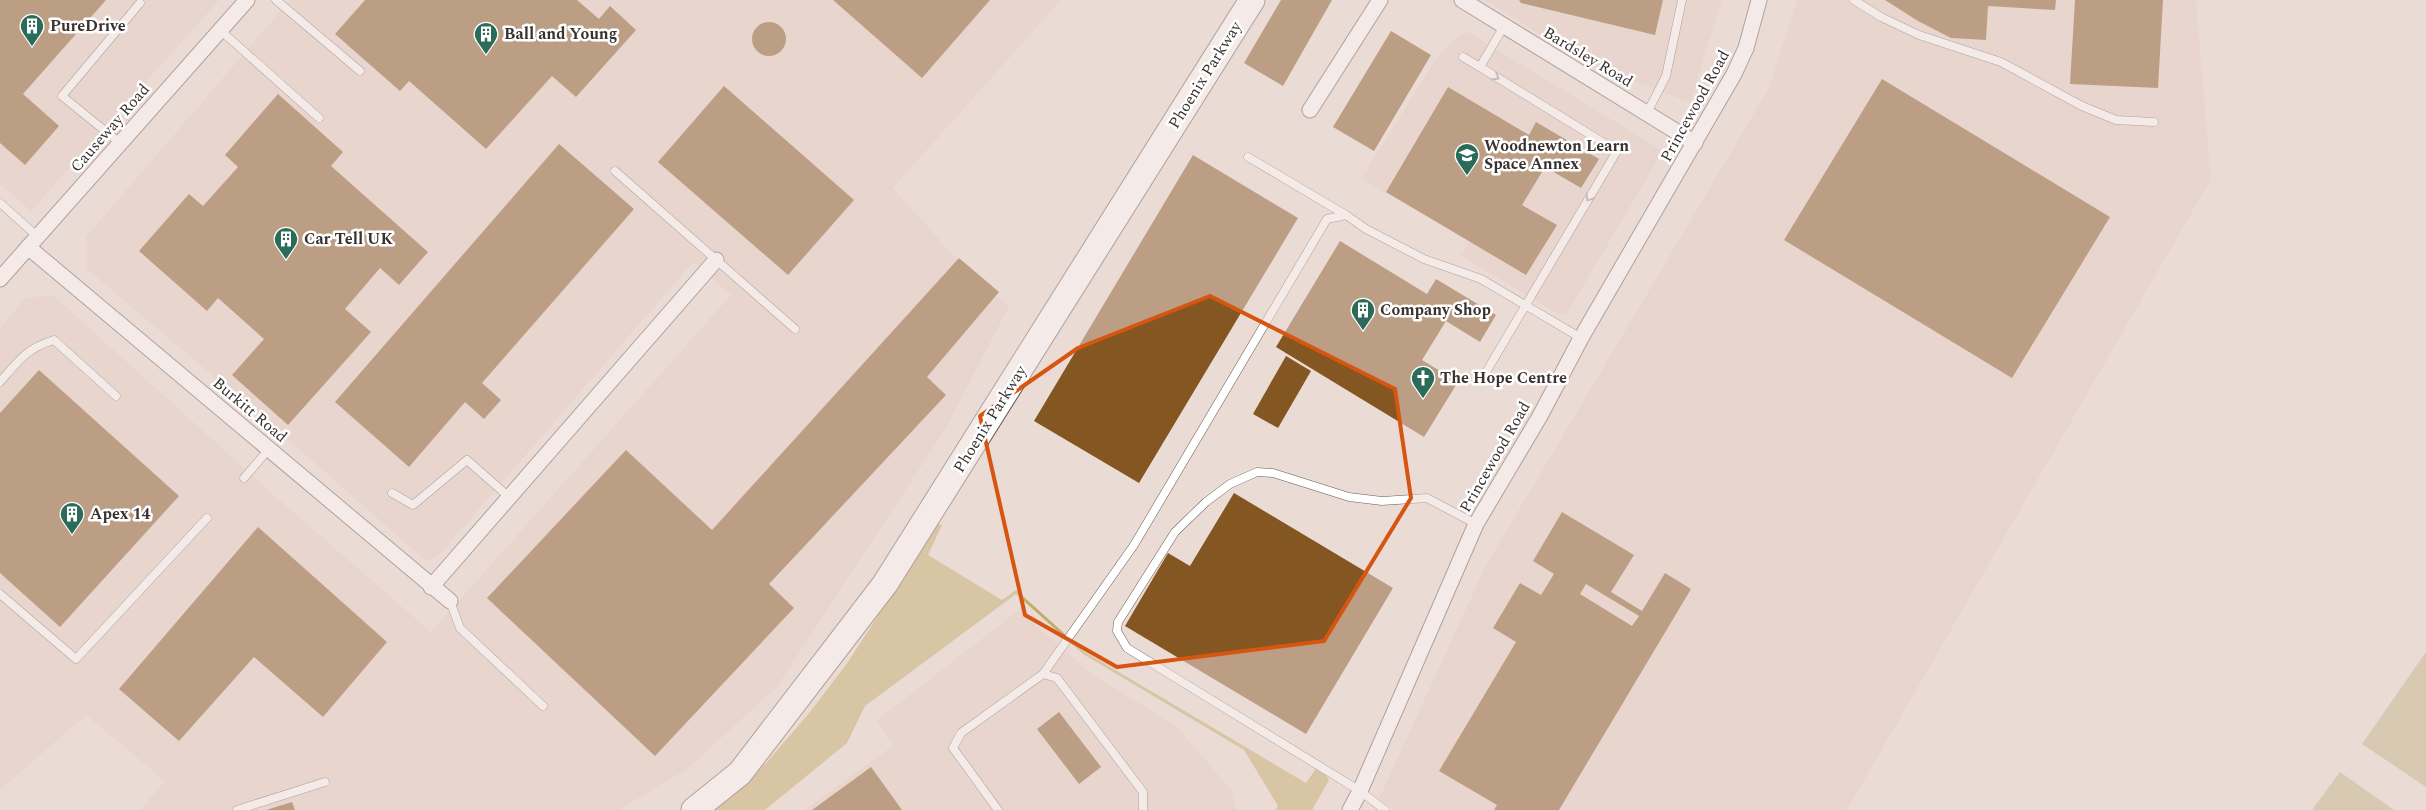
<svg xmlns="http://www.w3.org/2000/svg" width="2426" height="810" font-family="Spectral,serif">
<rect width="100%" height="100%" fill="#ebdbd5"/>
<g fill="#e5cec6">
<polygon points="0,0 219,0 31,211 0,184"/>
<polygon points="290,0 1061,0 893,188 954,256 1009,306 946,428 777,687 687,769 619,810 140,810 165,781 86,715 0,790 0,328 25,298 53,295 277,498 431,632 731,295 693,262 439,555 426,561 284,436 87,269 86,237"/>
<polygon points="1484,0 1722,0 1690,103 1590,64"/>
<polygon points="1797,0 2196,0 2211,179 1847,810 1394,810 1379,799 1485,567 1769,88"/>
<polygon points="1468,32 1663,151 1566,315 1557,313 1461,256 1470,241 1361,179 1435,60 1459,35"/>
<polygon points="1019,610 1090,673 1176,726 1233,792 1236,810 804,810 894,745 876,721"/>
</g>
<g fill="#c1b48a">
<polygon points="2426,652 2426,787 2362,744"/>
<polygon points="2340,772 2394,810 2312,810"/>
</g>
<polygon fill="#c1ac69" points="937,524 942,525 928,555 1002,600 1016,590 1085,652 1306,783 1317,767 1324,772 1329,780 1312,810 1276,810 1278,806 1244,750 1083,654 1016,594 865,706 847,743 765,810 709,810 766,763 810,712 848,662"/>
<g fill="#835622" fill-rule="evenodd">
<polygon points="0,0 106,0 23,94 59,126 25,165 0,143"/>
<polygon points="365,0 577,0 599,19 610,6 636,30 576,97 552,76 486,149 409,81 400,91 335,34"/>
<polygon points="833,0 990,0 922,78"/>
<polygon points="1281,0 1332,0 1283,86 1244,63"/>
<polygon points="1519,0 1663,0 1655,35 1521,3"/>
<polygon points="1885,0 2056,0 2055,10 1988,6 1986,40 1951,38 1918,21"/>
<polygon points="2075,0 2163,0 2158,88 2070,84"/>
<circle cx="769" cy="39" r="17"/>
<polygon points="1391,31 1431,55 1374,151 1333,127"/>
<polygon points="1882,79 2110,217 2012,378 1784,240"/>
<polygon points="724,86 854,200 788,275 658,162"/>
<polygon points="1448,87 1529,135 1536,122 1599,159 1581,188 1545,167 1522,205 1557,225 1526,275 1386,192"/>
<polygon points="278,94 343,152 331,166 428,252 399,285 380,268 345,309 371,332 288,425 232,375 264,339 218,298 207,311 139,251 189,194 203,206 238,167 225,155"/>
<polygon points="559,144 634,209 482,383 501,400 484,419 465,402 409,467 335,402"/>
<polygon points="1193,155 1298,218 1139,483 1034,421"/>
<polygon points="1340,241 1427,294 1436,279 1496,315 1480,342 1446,321 1422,360 1458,382 1424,437 1276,347"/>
<polygon points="959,258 999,292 927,377 946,395 769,584 794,608 655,756 487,598 626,450 712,530"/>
<polygon points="1286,356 1311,371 1278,428 1253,414"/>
<polygon points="39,370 179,496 60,627 0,573 0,413"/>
<polygon points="1234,493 1393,588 1306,734 1125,626 1168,553 1190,566"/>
<path d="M1562 512 1634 555 1611 592 1642 611 1665 573 1691 589 1559 810H1494L1497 805 1439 771 1516 642 1493 628 1520 583 1541 595 1554 574 1533 561ZM1586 584 1639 616 1632 626 1580 594Z"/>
<polygon points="258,527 387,642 323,717 254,657 179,741 119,689"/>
<polygon points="1059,712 1101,767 1079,784 1037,729"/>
<polygon points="871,767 902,810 812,810"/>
<polygon points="292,802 295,810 266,810"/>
</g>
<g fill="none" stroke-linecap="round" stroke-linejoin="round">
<g stroke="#685a55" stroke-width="9">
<g id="lane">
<polyline points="276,0 360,71"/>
<polyline points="1854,0 1881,17 1919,35 2001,62 2082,106 2116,120 2154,122"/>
<polyline points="220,30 319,118"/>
<polyline points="1463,57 1480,67"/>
<polyline points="1647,113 1666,76 1682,0"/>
<polyline points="120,143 62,96 140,3"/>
<polyline points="1248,157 1346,215"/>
<polyline points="615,171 795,329"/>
<polyline points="0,203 38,237"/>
<polyline points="1482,379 1617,151 1480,67 1504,26"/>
<path d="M0 382C18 361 27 348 54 340L116 396"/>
<polyline points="244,478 269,449"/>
<polyline points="392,493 413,505 467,460 508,496"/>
<polyline points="0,594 76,659 207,518"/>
<polyline points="450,601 460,628 543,706"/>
<polyline points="1043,674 1134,545 1327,219 1346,215 1366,229 1424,259 1481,279 1581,338"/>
<polyline points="237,810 325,782"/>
<polyline points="998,810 953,748 961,733 1043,674 1057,678 1143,792 1143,810"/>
<polyline points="1385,810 1360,791 1127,648 1117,631 1118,622 1175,532 1206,502 1230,484 1257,472 1273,473 1349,497 1382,501 1427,498 1476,524"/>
</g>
</g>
<g stroke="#685a55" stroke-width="17">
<g id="street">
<polyline points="1462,0 1695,143"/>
<polyline points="1310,110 1380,0"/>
<polyline points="28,247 450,601"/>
<polyline points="0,279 247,0"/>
<polyline points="431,587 716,260"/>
<polyline points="1350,810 1360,791 1476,524 1540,416 1581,338 1734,74 1746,48 1759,0"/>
</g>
</g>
<g stroke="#685a55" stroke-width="27">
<polyline id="primary" points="694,810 740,773 885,584 1252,0"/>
</g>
<use href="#lane" stroke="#fff" stroke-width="8"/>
<use href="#street" stroke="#fff" stroke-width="15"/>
<use href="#primary" stroke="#fff" stroke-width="25"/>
</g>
<defs><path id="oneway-chevron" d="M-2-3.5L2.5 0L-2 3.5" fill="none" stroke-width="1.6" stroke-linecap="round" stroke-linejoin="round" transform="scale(1.25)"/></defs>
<g stroke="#9c9898">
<use href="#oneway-chevron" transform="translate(1496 77) rotate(31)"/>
<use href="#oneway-chevron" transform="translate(1589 198) rotate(121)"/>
</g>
<path d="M0 0H2426V810H0ZM1210 296 1395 389 1411 498 1324 641 1117 667 1025 615 980 416 1078 348Z" fill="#ebdbd5" fill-opacity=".55" fill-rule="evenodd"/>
<path fill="none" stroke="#d65510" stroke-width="4" stroke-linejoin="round" d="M1210 296 1395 389 1411 498 1324 641 1117 667 1025 615 980 416 1078 348Z"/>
<defs>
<g id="building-pin" transform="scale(1.25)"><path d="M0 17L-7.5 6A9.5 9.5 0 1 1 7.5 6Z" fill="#2c6b58" stroke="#fff"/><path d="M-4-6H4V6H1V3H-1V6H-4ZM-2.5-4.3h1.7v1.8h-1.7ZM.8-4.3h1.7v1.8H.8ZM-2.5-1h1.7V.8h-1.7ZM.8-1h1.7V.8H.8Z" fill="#fff"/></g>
<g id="school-pin" transform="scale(1.25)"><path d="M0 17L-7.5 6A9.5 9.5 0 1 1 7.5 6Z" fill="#2c6b58" stroke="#fff"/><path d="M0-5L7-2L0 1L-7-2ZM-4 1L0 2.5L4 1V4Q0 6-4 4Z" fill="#fff"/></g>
<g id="church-pin" transform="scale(1.25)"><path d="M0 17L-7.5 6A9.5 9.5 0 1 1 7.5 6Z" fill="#2c6b58" stroke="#fff"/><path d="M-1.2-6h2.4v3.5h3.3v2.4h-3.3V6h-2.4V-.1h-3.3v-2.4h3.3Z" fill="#fff"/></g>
</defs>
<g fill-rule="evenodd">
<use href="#building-pin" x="32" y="26"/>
<use href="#building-pin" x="486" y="34"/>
<use href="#school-pin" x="1467" y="155"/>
<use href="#building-pin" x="286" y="239"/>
<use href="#building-pin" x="1363" y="310"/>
<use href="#church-pin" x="1423" y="378"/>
<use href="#building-pin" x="72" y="514"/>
</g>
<g text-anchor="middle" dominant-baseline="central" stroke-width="5" stroke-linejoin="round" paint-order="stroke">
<g font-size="16" font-weight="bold" fill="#393230" stroke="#fff" text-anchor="start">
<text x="50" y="26">PureDrive</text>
<text x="504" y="34">Ball and Young</text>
<text x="1484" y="146">Woodnewton Learn<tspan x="1484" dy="18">Space Annex</tspan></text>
<text x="304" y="239">Car Tell UK</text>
<text x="1380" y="310">Company Shop</text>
<text x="1440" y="378">The Hope Centre</text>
<text x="90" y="514">Apex 14</text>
</g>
<g font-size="16" fill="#393230" stroke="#fff">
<text transform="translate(1588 57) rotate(31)">Bardsley Road</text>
<text transform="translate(1205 75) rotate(-58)">Phoenix Parkway</text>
<text transform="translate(1695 106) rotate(-61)">Princewood Road</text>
<text transform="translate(110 128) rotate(-49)">Causeway Road</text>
<text transform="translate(250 410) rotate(40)">Burkitt Road</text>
<text transform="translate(990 419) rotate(-58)">Phoenix Parkway</text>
<text transform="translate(1495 457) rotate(-60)">Princewood Road</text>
</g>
</g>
</svg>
